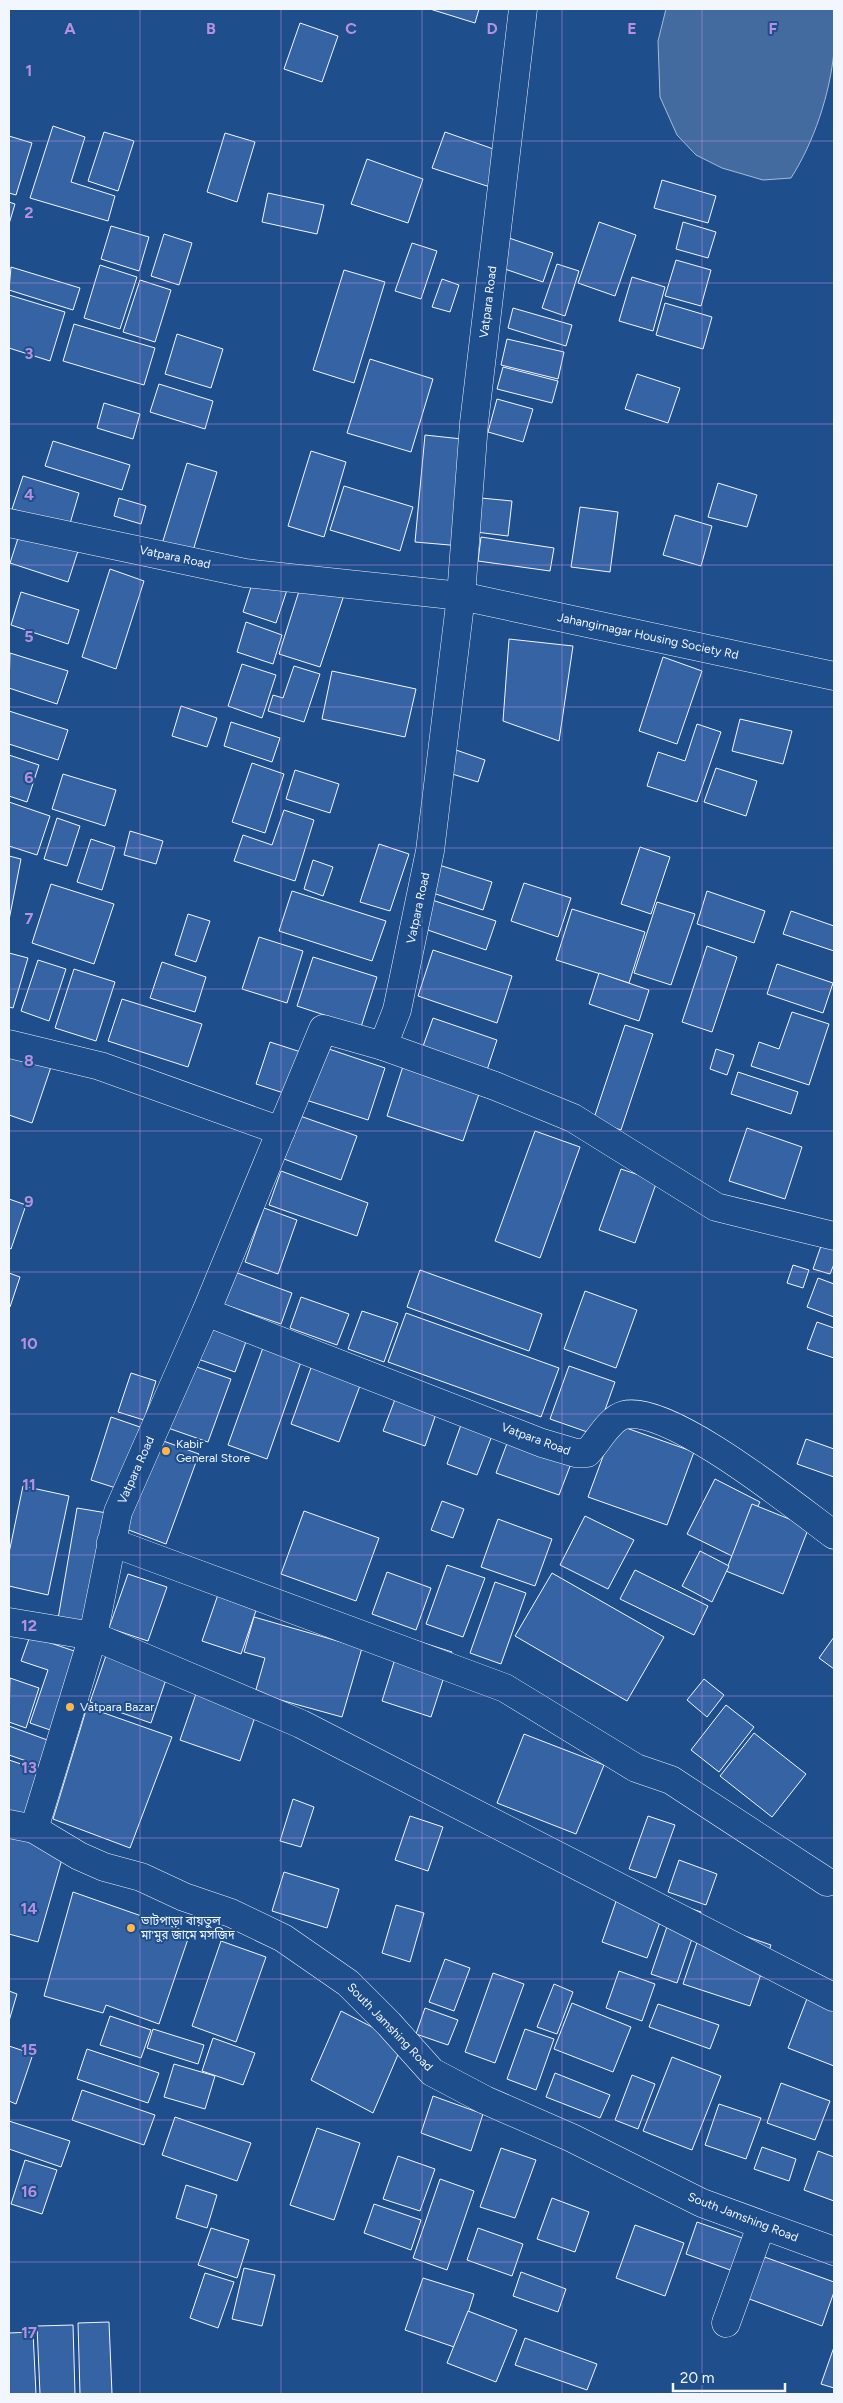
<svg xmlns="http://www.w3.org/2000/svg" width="843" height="2403" font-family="Figtree,'Noto Sans Bengali',sans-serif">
<rect width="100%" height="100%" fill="#1f4e8c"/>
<path fill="#446ba0" stroke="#a8bbd7" d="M666 9H834C834 23 835 37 834 51 830 94 814 142 791 178L763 180 722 168 696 155 677 135 660 97 658 41Z"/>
<g fill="#3563a3" stroke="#f2f6ff">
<polygon points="430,9 479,9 475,23"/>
<polygon points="300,23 338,36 322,82 284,69"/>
<polygon points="53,126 85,137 71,182 115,196 108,221 30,198"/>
<polygon points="104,132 134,141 118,191 88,181"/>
<polygon points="445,132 502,152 490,187 432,168"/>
<polygon points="225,133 255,142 237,202 207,192"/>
<polygon points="9,136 32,143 16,195 9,193"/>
<polygon points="367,159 423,179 408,223 351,204"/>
<polygon points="662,180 716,196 708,223 654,208"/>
<polygon points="268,193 324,205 317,234 262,222"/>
<polygon points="9,202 15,204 9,224"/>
<polygon points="599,222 636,235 615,296 578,283"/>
<polygon points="683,222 716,232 708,258 676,249"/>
<polygon points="111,226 149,237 139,271 101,259"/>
<polygon points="164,234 192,243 179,285 151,276"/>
<polygon points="506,237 553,253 543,282 496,266"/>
<polygon points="412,243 437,251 421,299 395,291"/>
<polygon points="676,260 711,270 701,306 665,296"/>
<polygon points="557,264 579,271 565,316 542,308"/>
<polygon points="100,265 137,277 120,329 84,318"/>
<polygon points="11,267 80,288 73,310 9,290"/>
<polygon points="344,270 385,282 354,383 313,370"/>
<polygon points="632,277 665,287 653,331 619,321"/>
<polygon points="442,279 459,285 450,312 432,307"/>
<polygon points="140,280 171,290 155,342 123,332"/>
<polygon points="9,295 65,312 50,361 9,348"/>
<polygon points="665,303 712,317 703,349 656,335"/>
<polygon points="513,308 572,325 566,346 508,328"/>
<polygon points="74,324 155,348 144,385 63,361"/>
<polygon points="177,334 223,349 211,388 165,374"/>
<polygon points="507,339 564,352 558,379 501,365"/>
<polygon points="370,359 433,379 411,452 347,433"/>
<polygon points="503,367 558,381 552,403 497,389"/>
<polygon points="637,374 680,388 668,423 625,409"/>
<polygon points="159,384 213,401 205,429 150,412"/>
<polygon points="497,399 533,409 523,442 488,432"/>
<polygon points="104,403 140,414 133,439 97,428"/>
<polygon points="425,435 471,440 461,546 415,542"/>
<polygon points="53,441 130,465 122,490 45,466"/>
<polygon points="311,451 346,462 324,537 288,526"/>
<polygon points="187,463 217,472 192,554 162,544"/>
<polygon points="23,476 79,493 69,527 12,509"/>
<polygon points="718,483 757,495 747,527 708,517"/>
<polygon points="344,486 413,507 400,551 330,530"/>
<polygon points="119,498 146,506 141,524 114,516"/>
<polygon points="481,498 512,501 508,536 476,532"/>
<polygon points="580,507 618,512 610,572 571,567"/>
<polygon points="675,515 712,526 701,566 663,555"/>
<polygon points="21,529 79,548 68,582 10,563"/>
<polygon points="481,537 554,548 550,571 478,561"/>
<polygon points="258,565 292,575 276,623 243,612"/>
<polygon points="307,566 349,580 320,667 279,654"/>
<polygon points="110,569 144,581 116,669 82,657"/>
<polygon points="21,592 79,610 68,644 11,625"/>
<polygon points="246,622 282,635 273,664 237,652"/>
<polygon points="509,639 573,646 559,741 503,721"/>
<polygon points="10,653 68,671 57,704 9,688"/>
<polygon points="663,657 702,671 677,744 639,731"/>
<polygon points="242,664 276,675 262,718 228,706"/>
<polygon points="294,666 320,674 304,722 268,711 273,695 283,698"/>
<polygon points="332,671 416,689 405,737 322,719"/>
<polygon points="181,706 217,718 207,747 172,736"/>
<polygon points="9,711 68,730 58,760 9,744"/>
<polygon points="740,719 792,731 783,764 732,751"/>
<polygon points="231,722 280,738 272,762 224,746"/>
<polygon points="697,724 721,732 697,802 647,786 658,752 685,761"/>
<polygon points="456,750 485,760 478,782 449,773"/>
<polygon points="9,755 39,765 27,802 9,796"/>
<polygon points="252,763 284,774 265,833 232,822"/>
<polygon points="716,768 757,781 746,816 704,802"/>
<polygon points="295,770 339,784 330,813 286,799"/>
<polygon points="63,774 116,790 105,826 52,809"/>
<polygon points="9,802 50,816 37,855 9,846"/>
<polygon points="284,810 314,820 295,881 234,861 243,835 272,845"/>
<polygon points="57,818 80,826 67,866 44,859"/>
<polygon points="130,831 163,841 156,864 124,855"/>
<polygon points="91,839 115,847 102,890 77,882"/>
<polygon points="379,844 409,854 390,911 360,902"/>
<polygon points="640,847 670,857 651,914 621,904"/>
<polygon points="9,856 21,859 9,920"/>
<polygon points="313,860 333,867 323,896 304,889"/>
<polygon points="436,864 492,882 483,910 427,891"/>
<polygon points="524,883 571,898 558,937 511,921"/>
<polygon points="51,884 114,904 94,964 32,943"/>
<polygon points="292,891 386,921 372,961 279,931"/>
<polygon points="707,891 765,911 754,943 697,924"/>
<polygon points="429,899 496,921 486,950 419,927"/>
<polygon points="657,902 695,914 671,985 634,973"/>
<polygon points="572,909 645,932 629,983 556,960"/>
<polygon points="791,911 834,926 834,951 783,934"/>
<polygon points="188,914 210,921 196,962 175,955"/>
<polygon points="259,937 303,951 287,1003 242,989"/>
<polygon points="707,946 737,957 712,1032 682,1022"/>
<polygon points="433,950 512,976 497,1023 418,996"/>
<polygon points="9,953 28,958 13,1008 9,1007"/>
<polygon points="313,957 377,977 361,1027 297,1006"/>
<polygon points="38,960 66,969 49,1021 21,1011"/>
<polygon points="162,962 206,977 195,1012 150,998"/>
<polygon points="777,964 833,983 823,1013 767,994"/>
<polygon points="74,969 115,982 96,1041 55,1028"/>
<polygon points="599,973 649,990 639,1021 589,1004"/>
<polygon points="122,999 202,1024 188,1067 108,1041"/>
<polygon points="792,1012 829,1024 809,1085 751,1066 759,1042 779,1049"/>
<polygon points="433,1018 497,1040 486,1073 421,1052"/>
<polygon points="625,1025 653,1034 621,1130 593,1121"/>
<polygon points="270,1042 307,1054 293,1096 256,1084"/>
<polygon points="323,1047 385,1068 368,1120 306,1100"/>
<polygon points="716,1049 734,1055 727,1075 710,1069"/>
<polygon points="9,1050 52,1064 32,1123 9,1115"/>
<polygon points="404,1063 481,1088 463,1141 387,1116"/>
<polygon points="738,1072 798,1092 791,1114 731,1094"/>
<polygon points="300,1116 357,1136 341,1180 284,1159"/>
<polygon points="747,1128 802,1147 785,1199 729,1181"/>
<polygon points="535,1131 580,1147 540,1258 495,1241"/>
<polygon points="621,1169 657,1181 635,1243 599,1230"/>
<polygon points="281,1171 368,1203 357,1236 269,1205"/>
<polygon points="9,1199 26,1205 11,1249 9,1248"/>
<polygon points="264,1208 297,1220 278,1274 245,1262"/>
<polygon points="822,1243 834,1248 834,1264 830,1274 813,1269"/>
<polygon points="793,1265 809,1270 803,1288 787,1283"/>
<polygon points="420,1270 542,1314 529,1351 407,1307"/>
<polygon points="232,1271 292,1293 281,1324 220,1303"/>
<polygon points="9,1273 20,1277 10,1307 9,1307"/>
<polygon points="818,1278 834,1284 834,1317 807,1307"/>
<polygon points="585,1291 637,1310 616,1368 564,1349"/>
<polygon points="301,1297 349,1314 337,1345 290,1328"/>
<polygon points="362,1311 398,1323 384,1362 348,1349"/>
<polygon points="406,1313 559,1368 541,1417 388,1362"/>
<polygon points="817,1322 834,1328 834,1358 807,1349"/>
<polygon points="207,1325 247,1339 235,1372 195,1358"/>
<polygon points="265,1342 303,1356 267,1459 228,1445"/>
<polygon points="191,1365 231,1379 208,1442 168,1428"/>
<polygon points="312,1365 361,1383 339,1442 291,1424"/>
<polygon points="569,1366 615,1382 596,1435 550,1419"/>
<polygon points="131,1373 156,1381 144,1420 118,1412"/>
<polygon points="397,1394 438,1408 425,1446 383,1431"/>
<polygon points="111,1417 140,1427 119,1489 91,1480"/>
<polygon points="462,1422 493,1433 477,1475 447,1464"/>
<polygon points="615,1424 694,1452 667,1525 588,1497"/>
<polygon points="509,1438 572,1461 559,1495 496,1473"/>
<polygon points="158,1439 199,1454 166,1544 126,1529"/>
<polygon points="806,1439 834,1449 834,1477 797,1464"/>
<polygon points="715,1479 760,1502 732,1556 687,1534"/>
<polygon points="23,1486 69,1496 48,1595 9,1586 9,1553"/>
<polygon points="442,1501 464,1509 453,1538 431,1530"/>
<polygon points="752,1504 809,1527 783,1594 726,1571"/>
<polygon points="77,1508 107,1513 88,1625 58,1619"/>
<polygon points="304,1511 379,1538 356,1601 281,1574"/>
<polygon points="585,1516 634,1540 608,1589 560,1565"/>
<polygon points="498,1519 552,1539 535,1586 481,1567"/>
<polygon points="700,1551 729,1566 712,1602 682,1586"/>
<polygon points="447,1565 485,1578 463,1637 426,1624"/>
<polygon points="635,1570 708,1606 694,1635 620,1599"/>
<polygon points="387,1572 431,1588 416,1630 372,1614"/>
<polygon points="552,1573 664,1637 627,1701 515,1636"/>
<polygon points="128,1574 167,1587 148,1641 109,1628"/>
<polygon points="495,1582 526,1593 501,1664 470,1653"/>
<polygon points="222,1583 261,1596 241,1654 202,1641"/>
<polygon points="254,1617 362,1648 342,1717 255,1693 265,1658 244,1652"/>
<polygon points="30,1636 83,1654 56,1732 30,1723 48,1670 21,1661"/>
<polygon points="402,1636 452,1652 431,1717 382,1701"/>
<polygon points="834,1637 834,1669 819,1658"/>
<polygon points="110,1644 171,1665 151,1723 90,1702"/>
<polygon points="10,1678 39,1688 26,1728 9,1722"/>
<polygon points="704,1679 724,1695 707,1717 687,1700"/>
<polygon points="198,1688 258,1708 240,1761 180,1740"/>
<polygon points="726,1705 754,1727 719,1772 691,1750"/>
<polygon points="87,1707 172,1737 130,1848 53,1819"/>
<polygon points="9,1726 50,1741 41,1766 9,1755"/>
<polygon points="754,1733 806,1774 772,1817 720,1776"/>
<polygon points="524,1734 604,1765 576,1834 497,1803"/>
<polygon points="9,1760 42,1771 24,1823 9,1818"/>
<polygon points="293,1799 314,1807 301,1847 280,1841"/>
<polygon points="410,1816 443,1827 428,1871 395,1860"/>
<polygon points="648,1816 675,1825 656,1878 629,1869"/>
<polygon points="9,1836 64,1852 38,1942 9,1934"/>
<polygon points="679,1860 717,1874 706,1905 668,1892"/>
<polygon points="284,1872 339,1889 327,1928 272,1911"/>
<polygon points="623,1881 669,1897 647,1958 602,1942"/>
<polygon points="73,1892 190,1933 159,2024 106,2005 103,2013 44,1996"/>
<polygon points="675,1903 701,1912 677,1983 651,1974"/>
<polygon points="396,1905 424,1913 410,1962 382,1953"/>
<polygon points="704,1922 771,1945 750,2006 683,1984"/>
<polygon points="221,1941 266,1957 236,2042 192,2026"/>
<polygon points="445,1959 470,1968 454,2011 429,2002"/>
<polygon points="619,1971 655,1984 642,2021 606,2008"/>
<polygon points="493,1973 524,1984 495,2063 465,2052"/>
<polygon points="554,1984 573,1992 557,2034 537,2027"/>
<polygon points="9,1991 17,1994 9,2021"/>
<polygon points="808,1996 834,2006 834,2066 788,2048"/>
<polygon points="572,2003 631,2027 613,2072 554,2049"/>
<polygon points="658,2004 719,2025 710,2049 649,2027"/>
<polygon points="425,2008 458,2020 448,2045 416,2034"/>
<polygon points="341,2011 403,2043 373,2113 311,2080"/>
<polygon points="110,2016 151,2030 141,2058 100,2045"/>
<polygon points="153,2029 204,2045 198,2064 147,2048"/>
<polygon points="525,2029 554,2039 536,2090 507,2079"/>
<polygon points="213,2038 255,2053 243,2085 202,2071"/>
<polygon points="9,2046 33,2054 16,2104 9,2101"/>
<polygon points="87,2049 159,2073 148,2103 77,2079"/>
<polygon points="672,2057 721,2076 692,2150 643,2131"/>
<polygon points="174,2064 215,2076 205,2109 164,2097"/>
<polygon points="555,2073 610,2095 600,2118 546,2097"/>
<polygon points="632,2075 655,2084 638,2129 615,2120"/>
<polygon points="781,2083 830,2101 815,2140 767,2123"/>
<polygon points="82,2090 155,2115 144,2145 72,2120"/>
<polygon points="433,2096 483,2114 471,2151 421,2133"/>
<polygon points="719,2104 761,2118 746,2159 705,2145"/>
<polygon points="175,2117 251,2143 237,2181 162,2155"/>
<polygon points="9,2121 70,2141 61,2167 9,2149"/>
<polygon points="317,2128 360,2143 334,2220 290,2205"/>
<polygon points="762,2147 796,2159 789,2181 754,2169"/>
<polygon points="501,2148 536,2160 515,2218 480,2207"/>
<polygon points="818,2151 834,2157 834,2201 804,2190"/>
<polygon points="398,2156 435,2169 420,2211 383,2199"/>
<polygon points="25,2160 57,2170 42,2214 11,2204"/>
<polygon points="440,2179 474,2191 447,2270 413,2258"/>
<polygon points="186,2185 217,2195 207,2228 176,2218"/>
<polygon points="552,2198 589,2212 575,2252 537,2239"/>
<polygon points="374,2204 421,2220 411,2250 364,2233"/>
<polygon points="697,2222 745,2239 733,2271 686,2254"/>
<polygon points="635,2225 684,2243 665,2296 616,2278"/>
<polygon points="211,2228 249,2240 237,2278 198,2265"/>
<polygon points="478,2228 523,2244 512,2276 467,2260"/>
<polygon points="759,2255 834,2282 834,2292 822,2326 744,2297"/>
<polygon points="244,2268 275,2275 262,2326 232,2319"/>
<polygon points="521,2272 566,2289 558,2312 513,2296"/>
<polygon points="205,2273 234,2282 218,2328 190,2318"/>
<polygon points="423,2278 474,2294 457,2348 405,2330"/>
<polygon points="468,2311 517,2330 496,2382 447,2363"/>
<polygon points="109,2322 112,2394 80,2394 78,2323"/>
<polygon points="73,2325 75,2394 40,2394 37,2326"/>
<polygon points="33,2332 36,2394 9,2394 9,2333"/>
<polygon points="525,2338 597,2364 587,2390 515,2365"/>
<polygon points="834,2347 834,2388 821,2384"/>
</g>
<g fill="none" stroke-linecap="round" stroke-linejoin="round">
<g stroke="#f2f6ff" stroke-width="29">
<g id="street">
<polyline points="9,523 245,573 461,596 834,676"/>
<polyline points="9,1044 100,1066 281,1131"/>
<polyline points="383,1046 495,1086 573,1118 716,1207 834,1236"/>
<path d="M206 1312 542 1443 576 1453H587C598 1442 609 1419 624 1415 668 1403 796 1507 834 1535"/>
<polyline points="111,1542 505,1688 636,1768 671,1780 827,1882"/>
<polyline points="9,1622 93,1636 301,1724 833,1997"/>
<polyline points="9,1824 34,1829 79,1856 104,1867 141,1877 184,1897 231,1913 283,1938 348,1983 389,2024 432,2072 485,2100 572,2138 702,2203 834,2251"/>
<polyline points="34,1829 93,1636 118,1512 206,1312 323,1029 383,1046 397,1010 430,851 461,596 474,423 523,9"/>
<polyline points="726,2323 761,2226"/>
</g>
</g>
<use href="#street" stroke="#1f4e8c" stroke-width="28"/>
</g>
<path fill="none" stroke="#b691df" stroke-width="1" stroke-opacity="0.55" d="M140 9V2394M281 9V2394M422 9V2394M562 9V2394M702 9V2394M9 141H834M9 283H834M9 424H834M9 565H834M9 707H834M9 848H834M9 989H834M9 1131H834M9 1272H834M9 1414H834M9 1555H834M9 1696H834M9 1838H834M9 1979H834M9 2120H834M9 2262H834"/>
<g fill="#ffb74d" stroke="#1f4e8c" stroke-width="2">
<circle cx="166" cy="1451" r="5"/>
<circle cx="70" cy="1707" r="5"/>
<circle cx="131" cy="1928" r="5"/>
</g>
<g text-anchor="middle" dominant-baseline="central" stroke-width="4" stroke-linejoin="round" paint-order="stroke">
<g font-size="12" fill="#f2f6ff" stroke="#1f4e8c">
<text transform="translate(488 302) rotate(-83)">Vatpara Road</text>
<text transform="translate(175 557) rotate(12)">Vatpara Road</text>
<text transform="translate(648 636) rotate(12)">Jahangirnagar Housing Society Rd</text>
<text transform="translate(418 908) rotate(-78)">Vatpara Road</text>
<text transform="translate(536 1439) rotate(20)">Vatpara Road</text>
<text transform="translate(136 1470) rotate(-66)">Vatpara Road</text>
<text transform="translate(390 2027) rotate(46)">South Jamshing Road</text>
<text transform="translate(743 2217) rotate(21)">South Jamshing Road</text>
</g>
<g font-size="12" fill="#f2f6ff" stroke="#1f4e8c" text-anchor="start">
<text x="176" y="1444">Kabir<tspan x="176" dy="14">General Store</tspan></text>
<text x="80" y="1707">Vatpara Bazar</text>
<text x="141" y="1921">ভাটপাড়া বায়তুল<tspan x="141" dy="14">মা'মুর জামে মসজিদ</tspan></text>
</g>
</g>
<g font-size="16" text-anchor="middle" font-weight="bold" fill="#b691df" stroke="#1f4e8c" stroke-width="4" stroke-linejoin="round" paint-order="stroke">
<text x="70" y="34">A</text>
<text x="211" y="34">B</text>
<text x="351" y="34">C</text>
<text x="492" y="34">D</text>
<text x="632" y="34">E</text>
<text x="773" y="34">F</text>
<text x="29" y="76">1</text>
<text x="29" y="218">2</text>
<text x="29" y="359">3</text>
<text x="29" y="500">4</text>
<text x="29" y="642">5</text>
<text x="29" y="783">6</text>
<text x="29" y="924">7</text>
<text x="29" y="1066">8</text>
<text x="29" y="1207">9</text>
<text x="29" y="1349">10</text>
<text x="29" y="1490">11</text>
<text x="29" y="1631">12</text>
<text x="29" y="1773">13</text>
<text x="29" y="1914">14</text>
<text x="29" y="2055">15</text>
<text x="29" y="2197">16</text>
<text x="29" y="2338">17</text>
</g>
<rect width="843" height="2403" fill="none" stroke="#f2f6ff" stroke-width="20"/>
<path d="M673 2383v8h112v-8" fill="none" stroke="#f2f6ff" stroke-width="2.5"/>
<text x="680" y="2383" font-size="15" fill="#f2f6ff" stroke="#1f4e8c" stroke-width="4" paint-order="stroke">20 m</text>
</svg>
